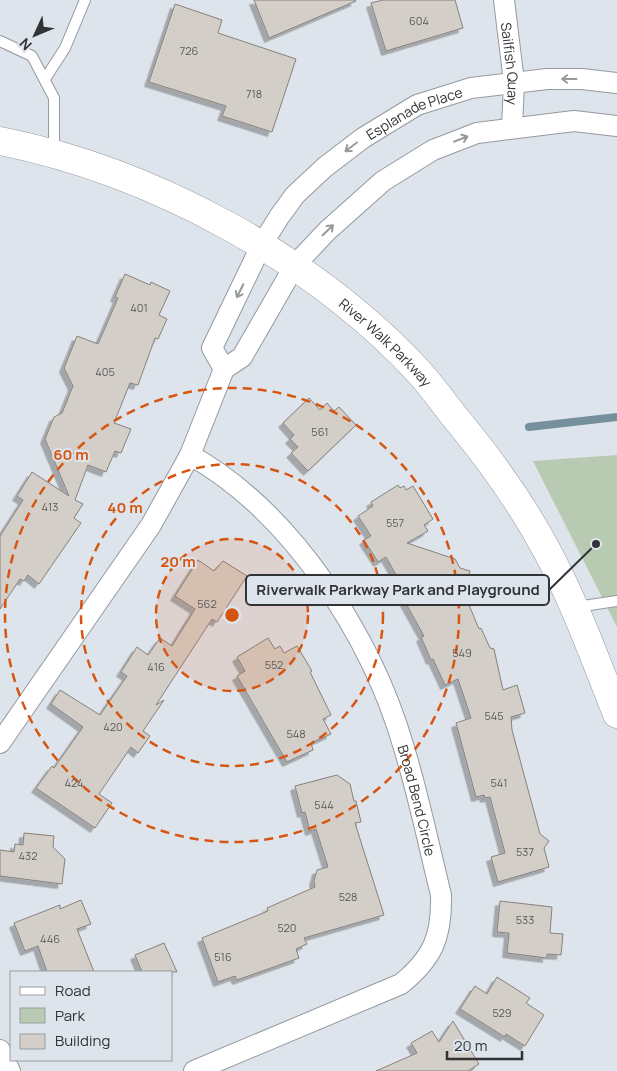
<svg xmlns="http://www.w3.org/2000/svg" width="617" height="1071" font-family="Manrope,sans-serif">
<defs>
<filter id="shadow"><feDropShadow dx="-4.5" dy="4.5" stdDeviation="0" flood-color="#0004"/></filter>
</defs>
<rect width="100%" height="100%" fill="#dee4eb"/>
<polygon fill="#b9cab3" points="617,455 617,627 533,461"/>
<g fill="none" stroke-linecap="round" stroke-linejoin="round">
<polyline stroke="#768f9c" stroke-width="8" points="529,427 617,417"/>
</g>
<g fill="#d4cec8" stroke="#87807b" filter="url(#shadow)">
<polygon points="254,0 355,0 356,1 269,38"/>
<polygon points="383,0 455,0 463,28 386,51 371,3"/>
<polygon points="175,4 222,20 218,33 296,59 272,132 222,116 226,106 149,82"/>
<polygon points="125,274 150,285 151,282 170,291 159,315 167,319 158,339 155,338 138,385 130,383 114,423 131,429 121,453 115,451 106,472 88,465 75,500 83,504 74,518 81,523 39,584 28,575 24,581 20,579 0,609 0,536 23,500 17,496 32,472 69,496 45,439 54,417 62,413 73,386 64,368 77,336 98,344 118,298 115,297"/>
<polygon points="309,398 320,410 327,403 334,411 339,407 356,425 308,471 291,453 298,447 290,439 294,435 283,423"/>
<polygon points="398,485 400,488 404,486 406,490 413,486 433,519 424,525 428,531 407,543 455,559 460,568 470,571 464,593 479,629 481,628 490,648 494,649 503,690 517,685 525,713 511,717 512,730 540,834 549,841 544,848 549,867 498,882 491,857 505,853 490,797 485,798 484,795 476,797 456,723 471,718 458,679 445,685 433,659 431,660 421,637 424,636 404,600 409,598 386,557 378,562 364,540 371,536 358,516 373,506 371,502"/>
<polygon points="198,560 214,571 223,561 247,576 217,622 212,619 156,705 164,700 143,731 150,736 138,753 131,747 99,794 112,803 95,828 36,788 52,766 54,768 83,727 51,704 60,690 100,715 127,676 121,672 137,647 148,655 160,638 172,646 195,609 175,596"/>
<polygon points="268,638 275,649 280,646 284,653 297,646 312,671 310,672 331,715 323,719 331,734 311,743 313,750 287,762 237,676 245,671 237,657"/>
<polygon points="337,775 350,784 354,801 356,801 361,822 355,823 384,915 304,938 307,944 296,949 299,958 237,980 235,976 218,982 202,938 268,911 267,908 315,887 314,881 317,870 328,867 316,829 310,831 305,812 302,813 295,786"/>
<polygon points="24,833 54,836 53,847 65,859 62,884 0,876 0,850 14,852 15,844 23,845"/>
<polygon points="81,900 91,924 77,929 94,972 47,972 38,946 25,951 14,923 60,905 60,909"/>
<polygon points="500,901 552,907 550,933 563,934 561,955 547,954 547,958 507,953 509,933 497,932"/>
<polygon points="164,943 177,972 142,972 135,955"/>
<polygon points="497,977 530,998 526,1003 544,1015 525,1046 506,1034 505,1037 460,1009 475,986 487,994"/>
<polygon points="453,1021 479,1064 468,1071 376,1071 417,1053 411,1043 432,1031 439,1042"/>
</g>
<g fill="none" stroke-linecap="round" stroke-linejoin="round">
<g stroke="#94999f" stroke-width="12">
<g id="lane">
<polyline points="0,41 32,56 54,98 54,152"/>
<polyline points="45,79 65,48 85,0"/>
<polyline points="576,607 617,601"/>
</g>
</g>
<g stroke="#94999f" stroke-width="22">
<g id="street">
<path id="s1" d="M504 0 514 82 512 127"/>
<path id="s2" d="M224 369 212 348 261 246 279 217 295 195 325 167 363 138 417 105 471 88 547 79H582L617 83"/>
<path id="s3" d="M190 455C292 512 372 637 404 748 419 797 429 847 441 895 442 937 433 958 401 984L194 1071"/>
<polyline points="0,743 151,525 190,455 224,369 242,357 295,265 327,231 383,181 433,150 477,133 574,121 617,126"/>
<polyline points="0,1050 10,1071"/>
</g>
</g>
<g stroke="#94999f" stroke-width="29">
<g id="secondary">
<path id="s4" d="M0 141C151 171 313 258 418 371 431 385 442 401 454 416 489 458 521 502 547 551 575 603 595 659 617 714"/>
</g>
</g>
<use href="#lane" stroke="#fff" stroke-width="10"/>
<use href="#street" stroke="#fff" stroke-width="20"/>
<use href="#secondary" stroke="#fff" stroke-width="28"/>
</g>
<defs><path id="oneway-shaft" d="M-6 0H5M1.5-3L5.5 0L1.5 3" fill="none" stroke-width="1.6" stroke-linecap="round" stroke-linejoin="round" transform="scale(1.25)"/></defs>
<g stroke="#98999a">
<use href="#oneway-shaft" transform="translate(569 79) rotate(-180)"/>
<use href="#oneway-shaft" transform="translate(461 139) rotate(-21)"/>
<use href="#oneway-shaft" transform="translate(351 147) rotate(143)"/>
<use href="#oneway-shaft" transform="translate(328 230) rotate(-44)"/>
<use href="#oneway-shaft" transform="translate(240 291) rotate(116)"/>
</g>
<circle cx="232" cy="615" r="76" fill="#d65510" fill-opacity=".12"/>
<g fill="none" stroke="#d65510" stroke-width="2.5" stroke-dasharray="9 6">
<circle cx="232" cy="615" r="76"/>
<circle cx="232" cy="615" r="151"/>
<circle cx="232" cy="615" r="227"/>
</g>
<g text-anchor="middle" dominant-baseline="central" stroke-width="4" stroke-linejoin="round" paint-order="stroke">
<g font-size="11" fill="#5a5a5a">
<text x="419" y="20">604</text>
<text x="189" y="50">726</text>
<text x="254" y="93">718</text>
<text x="139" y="307">401</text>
<text x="105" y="371">405</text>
<text x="320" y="431">561</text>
<text x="50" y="506">413</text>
<text x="395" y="522">557</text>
<text x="207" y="603">562</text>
<text x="462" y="652">549</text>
<text x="274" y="664">552</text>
<text x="156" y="666">416</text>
<text x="494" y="715">545</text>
<text x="113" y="726">420</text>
<text x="296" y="733">548</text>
<text x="74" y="782">424</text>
<text x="499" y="782">541</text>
<text x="324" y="804">544</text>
<text x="525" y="851">537</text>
<text x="28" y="855">432</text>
<text x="348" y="896">528</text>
<text x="525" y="919">533</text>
<text x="287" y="927">520</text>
<text x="50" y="938">446</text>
<text x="223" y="956">516</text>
<text x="502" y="1012">529</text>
</g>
<g font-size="14" fill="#313335" stroke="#dee4eb">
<text stroke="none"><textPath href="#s1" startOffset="64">Sailfish Quay</textPath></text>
<text stroke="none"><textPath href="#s2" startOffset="345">Esplanade Place</textPath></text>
<text stroke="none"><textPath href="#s4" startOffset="441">River Walk Parkway</textPath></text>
<text stroke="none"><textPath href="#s3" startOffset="425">Broad Bend Circle</textPath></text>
</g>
</g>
<circle cx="232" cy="615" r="8" fill="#d65510" stroke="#dee4eb" stroke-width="2.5"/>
<g font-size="15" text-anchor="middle" font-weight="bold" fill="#d65510" stroke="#dee4eb" stroke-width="4" stroke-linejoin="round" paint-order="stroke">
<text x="71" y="460">60 m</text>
<text x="125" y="513">40 m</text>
<text x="178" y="567">20 m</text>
</g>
<path fill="none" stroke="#313335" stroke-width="2" d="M596 544L549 590"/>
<circle fill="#313335" stroke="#dee4eb" stroke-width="2" cx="596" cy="544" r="5"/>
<rect fill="#dee4eb" stroke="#313335" stroke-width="2" x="246" y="575" width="303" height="30" rx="5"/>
<g font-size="15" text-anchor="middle" font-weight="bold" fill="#313335">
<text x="398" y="595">Riverwalk Parkway Park and Playground</text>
</g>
<rect x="10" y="971" width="162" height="90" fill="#dee4eb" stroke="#999da2"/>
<rect x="20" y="987" width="25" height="8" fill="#ffffff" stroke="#999da2"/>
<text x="55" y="996" font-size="15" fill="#313335">Road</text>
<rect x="20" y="1008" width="25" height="15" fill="#b9cab3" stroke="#999da2"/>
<text x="55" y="1021" font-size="15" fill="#313335">Park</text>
<rect x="20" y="1034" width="25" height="15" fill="#d4cec8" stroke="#999da2"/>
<text x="55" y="1046" font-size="15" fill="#313335">Building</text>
<g transform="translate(35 35) rotate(226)" stroke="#dee4eb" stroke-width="4" paint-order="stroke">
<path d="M0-4L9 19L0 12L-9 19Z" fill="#313335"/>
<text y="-8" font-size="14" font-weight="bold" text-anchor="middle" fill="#313335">N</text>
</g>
<path d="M447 1051v8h75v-8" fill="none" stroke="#313335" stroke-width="2.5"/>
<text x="454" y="1051" font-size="15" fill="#313335" stroke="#dee4eb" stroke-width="4" paint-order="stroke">20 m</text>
</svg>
